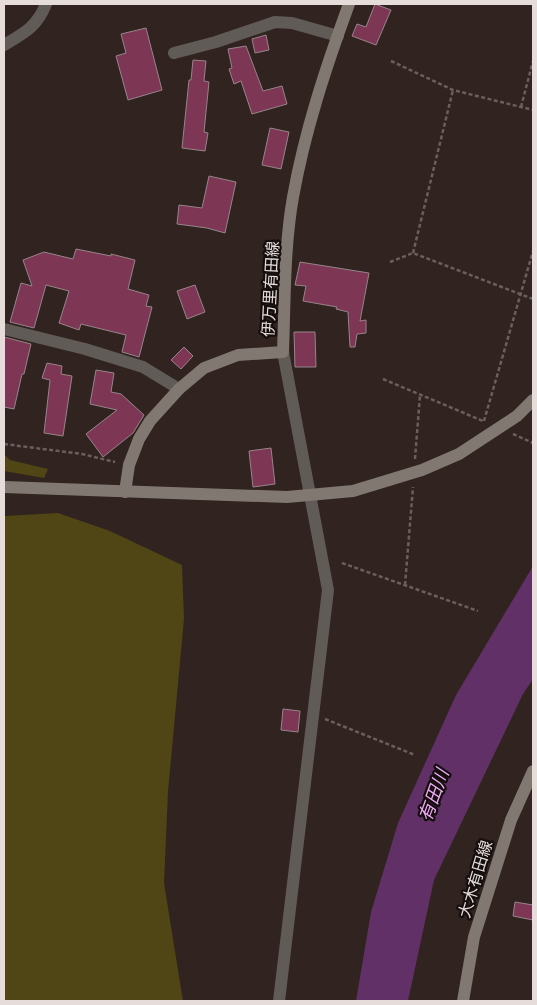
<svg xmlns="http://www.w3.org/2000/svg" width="537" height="1005" font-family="'Noto Serif','Noto Sans JP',serif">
<rect width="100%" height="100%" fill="#302320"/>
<g fill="#4f4515">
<polygon points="4,454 10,460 48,469 44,478 4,471"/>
<polygon points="58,513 110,531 182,565 184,619 168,792 164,883 183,1001 4,1001 4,516"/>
</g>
<polygon fill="#603066" points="533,566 533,679 523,694 434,880 408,1001 356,1001 371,912 398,823 456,695"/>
<g fill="#7d3754" stroke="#96858a">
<polygon points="375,4 391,10 376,45 352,36 357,24 366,27"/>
<polygon points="146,28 162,90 128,100 116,56 126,53 121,34"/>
<polygon points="266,35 269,50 255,53 252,39"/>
<polygon points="246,46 263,91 282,86 287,104 252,114 241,81 234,84 229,69 232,68 228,49"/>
<polygon points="193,60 206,61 204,81 209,82 204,132 208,133 205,151 182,148 189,80 191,80"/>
<polygon points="270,128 289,132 281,169 262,165"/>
<polygon points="209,176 236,182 225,233 207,228 177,224 179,205 202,208"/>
<polygon points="76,249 111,256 111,254 135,260 128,289 149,295 146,306 152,307 139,357 122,352 126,335 81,324 79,330 59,323 69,291 46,285 34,328 10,322 21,283 32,286 23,260 44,252 73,259"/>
<polygon points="300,262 369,273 360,321 366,320 366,333 357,334 355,347 350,347 348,312 336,309 337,307 303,301 306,286 295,285"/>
<polygon points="195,285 205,312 187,319 177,291"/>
<polygon points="294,332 315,332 316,367 295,367"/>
<polygon points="4,337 31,344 24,374 22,374 14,409 4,407"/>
<polygon points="184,347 193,356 181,369 171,360"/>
<polygon points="47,363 62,366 61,374 72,376 63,436 44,433 50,380 42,378"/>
<polygon points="96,370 114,373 111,392 121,394 144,415 133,433 103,457 86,434 117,410 90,404"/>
<polygon points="271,448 275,484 253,487 249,451"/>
<polygon points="283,709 300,711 298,732 281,730"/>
<polygon points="515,902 533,905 533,920 513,916"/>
</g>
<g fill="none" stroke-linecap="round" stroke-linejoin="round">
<g stroke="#6b5f5d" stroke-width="2.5" stroke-dasharray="4 2.5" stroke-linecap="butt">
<polyline points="391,61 453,90 533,110"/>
<polyline points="521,107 533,61"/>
<polyline points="413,253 453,90"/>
<polyline points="390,262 413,253 533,299"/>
<polyline points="383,379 483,421"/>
<polyline points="484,421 533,251"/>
<polyline points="513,434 533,443"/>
<polyline points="4,444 82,454 115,462"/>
<polyline points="415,459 420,395"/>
<polyline points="342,563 478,611"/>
<polyline points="405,585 413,487"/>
<polyline points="325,719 415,755"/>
</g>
<g stroke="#605b56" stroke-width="12">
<path d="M4 45C24 33 37 27 46 4"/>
<polyline points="174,53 216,42 275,22 292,23 338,36"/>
<polyline points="4,329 85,349 143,367 179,389"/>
<polyline points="279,1001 328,590 283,352"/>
</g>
<g stroke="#807871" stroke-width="12">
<polyline points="4,487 287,497 353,491 422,470 459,454 517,416 533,400"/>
<path d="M125 492 129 465 139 439 150 421 179 389 204 368 238 355 283 352C285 300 284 248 293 197 305 130 326 67 349 4"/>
<polyline points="463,1001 474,937 511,820 533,771"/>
</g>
</g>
<g text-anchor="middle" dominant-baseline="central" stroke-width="4.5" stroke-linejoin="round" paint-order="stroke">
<g font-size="16" fill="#e6dddb" stroke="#140e0d">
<text transform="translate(270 289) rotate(-87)">伊万里有田線</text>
<text transform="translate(475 879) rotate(-73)">大木有田線</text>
</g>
<g font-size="18" font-style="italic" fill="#efa8f8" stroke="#140e0d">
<text transform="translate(433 795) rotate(-70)">有田川</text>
</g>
</g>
<rect width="537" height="1005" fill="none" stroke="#e6dddb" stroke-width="10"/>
</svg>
